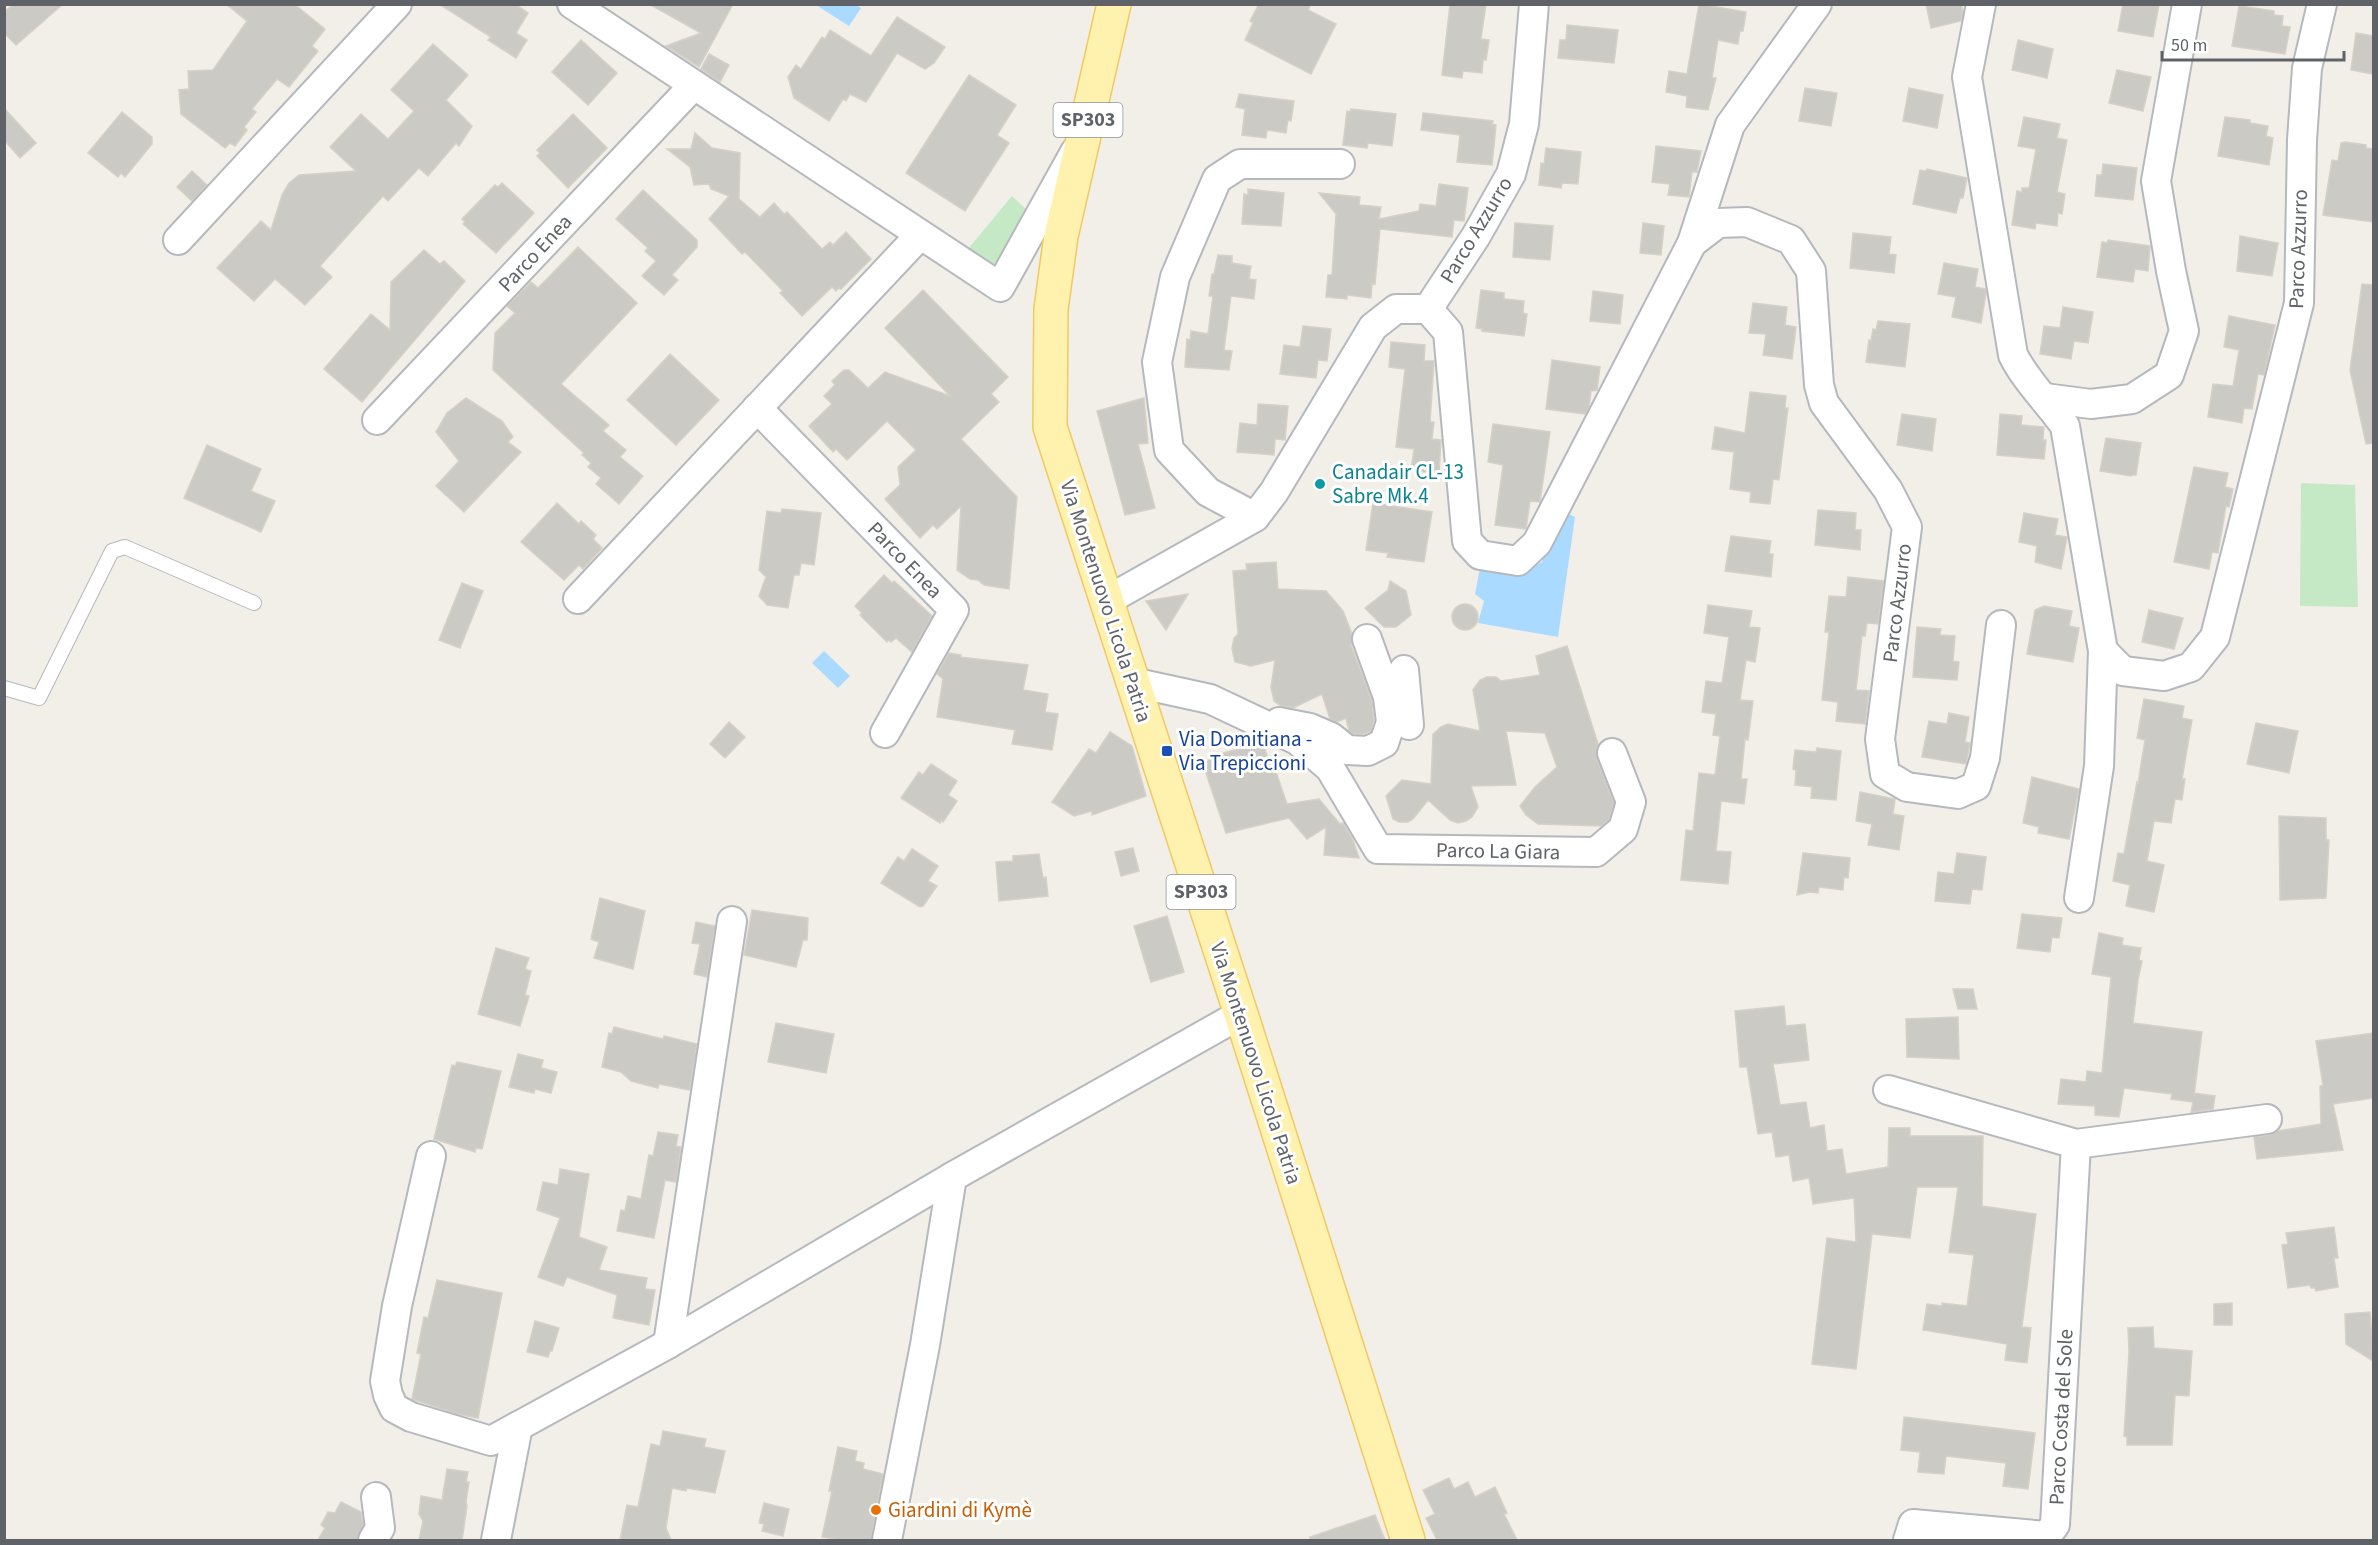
<svg xmlns="http://www.w3.org/2000/svg" width="2378" height="1545" font-family="'Source Sans 3',sans-serif">
<rect width="100%" height="100%" fill="#f1efe8"/>
<g fill="#c5e8c5">
<polygon points="1012,196 1028,211 997,265 963,255"/>
<polygon points="2301,483 2355,485 2358,607 2300,606"/>
</g>
<g fill="#aadaff">
<polygon points="816,5 856,5 861,8 849,26"/>
<polygon points="1564,512 1575,517 1558,637 1478,623 1484,601 1475,594 1481,563 1526,571 1542,562"/>
<polygon points="824,651 850,676 838,688 812,663"/>
</g>
<g fill="#cccac5" stroke="#d6d1c6" stroke-width="1.5">
<polygon points="14,4 63,4 16,45 4,33 4,12"/>
<polygon points="226,4 294,4 325,29 312,46 318,51 289,87 277,79 252,109 256,112 244,127 247,130 235,146 230,143 225,148 181,114 179,90 189,89 188,71 213,70 247,21"/>
<polygon points="439,4 515,4 528,13 516,33 527,40 516,58 488,40 491,37"/>
<polygon points="649,4 733,4 699,67 666,46 701,33"/>
<polygon points="1259,4 1311,4 1308,10 1336,24 1311,74 1245,40 1253,23 1250,21"/>
<polygon points="1450,4 1486,4 1481,39 1489,40 1486,60 1483,60 1482,73 1463,71 1462,78 1442,75"/>
<polygon points="1699,4 1746,12 1743,31 1740,31 1738,44 1718,40 1712,78 1716,78 1708,110 1686,107 1687,96 1666,92 1669,71 1687,74"/>
<polygon points="1926,4 1961,4 1963,12 1961,21 1931,28"/>
<polygon points="2123,4 2159,4 2153,37 2118,31"/>
<polygon points="2239,6 2274,11 2274,15 2283,16 2282,26 2290,27 2285,54 2232,46"/>
<polygon points="897,17 945,47 934,63 925,69 897,53 866,102 850,94 846,101 843,99 829,121 794,98 788,77 796,65 801,69 822,37 825,39 830,30 871,56"/>
<polygon points="1567,25 1618,30 1614,63 1558,58 1560,40 1566,40"/>
<polygon points="2356,33 2373,36 2373,74 2351,70"/>
<polygon points="581,40 617,73 588,105 552,72"/>
<polygon points="2018,40 2053,49 2047,78 2012,70"/>
<polygon points="433,44 468,75 446,100 472,126 459,146 456,143 428,176 419,168 388,201 383,196 320,266 332,277 305,305 275,279 254,301 217,268 261,221 271,230 282,195 289,183 299,175 356,171 330,147 361,114 388,139 414,111 391,90"/>
<polygon points="709,54 729,65 720,82 701,69"/>
<polygon points="2117,70 2151,77 2143,111 2109,103"/>
<polygon points="969,75 1016,105 997,135 1009,143 965,211 906,173"/>
<polygon points="1805,88 1837,93 1831,126 1799,121"/>
<polygon points="1909,88 1943,95 1937,128 1903,121"/>
<polygon points="1239,94 1294,101 1291,121 1288,120 1286,133 1267,130 1266,138 1242,135 1245,109 1236,107"/>
<polygon points="4,108 36,143 20,158 4,140"/>
<polygon points="1351,109 1396,114 1392,146 1368,143 1367,148 1343,145 1347,111 1350,112"/>
<polygon points="122,112 152,137 152,144 125,177 121,173 118,177 88,153"/>
<polygon points="1423,113 1493,121 1492,124 1496,125 1492,165 1457,162 1460,135 1421,130"/>
<polygon points="573,114 607,148 568,188 537,156 540,153 537,150"/>
<polygon points="2024,117 2060,124 2057,138 2067,140 2057,192 2065,194 2062,214 2058,213 2057,226 2036,223 2035,229 2012,225 2017,191 2022,192 2022,188 2029,188 2036,149 2018,146"/>
<polygon points="2225,117 2250,120 2250,123 2268,126 2266,136 2273,138 2269,165 2218,156"/>
<polygon points="695,133 712,148 740,153 739,199 760,217 774,203 784,214 787,212 822,249 830,242 833,245 846,232 871,259 841,289 839,288 836,291 832,287 802,316 780,293 783,291 745,252 742,254 709,219 729,196 711,189 709,184 694,185 690,167 667,149 691,149"/>
<polygon points="2345,142 2366,145 2366,148 2373,149 2373,222 2323,215 2332,160 2338,161 2341,143"/>
<polygon points="1656,146 1701,151 1697,172 1692,172 1689,197 1668,195 1670,184 1652,182"/>
<polygon points="1546,148 1581,152 1578,184 1562,183 1561,188 1539,185 1541,163 1544,164"/>
<polygon points="2103,164 2137,168 2133,200 2095,196 2097,175 2102,175"/>
<polygon points="1927,169 1967,178 1963,198 1960,198 1956,213 1913,204 1920,170 1926,171"/>
<polygon points="192,171 207,185 192,201 177,187"/>
<polygon points="502,183 534,213 496,253 463,224 465,222 462,219 495,185 498,187"/>
<polygon points="1439,184 1468,188 1464,221 1454,220 1452,237 1380,229 1375,284 1372,283 1371,298 1347,295 1347,299 1326,297 1328,275 1332,275 1336,214 1319,193 1360,197 1359,205 1381,207 1379,219 1419,211 1420,204 1436,206"/>
<polygon points="1248,189 1284,193 1281,226 1242,224 1244,194 1248,195"/>
<polygon points="643,190 697,240 697,247 672,275 678,280 664,295 642,276 656,261 645,251 648,248 616,219"/>
<polygon points="1515,223 1553,226 1550,260 1513,257"/>
<polygon points="1643,223 1664,226 1661,255 1640,253"/>
<polygon points="1853,233 1891,237 1889,254 1896,255 1894,273 1850,268"/>
<polygon points="2240,236 2278,243 2272,276 2237,271"/>
<polygon points="2108,240 2150,246 2148,271 2135,269 2133,282 2097,277 2102,242 2107,243"/>
<polygon points="578,247 637,303 561,384 609,425 603,431 626,450 620,457 643,476 619,504 596,484 601,478 588,467 591,463 582,455 584,453 493,370 495,333 515,313 507,306 531,282 538,288"/>
<polygon points="424,250 440,264 444,261 465,281 362,402 324,369 371,314 390,330 391,282"/>
<polygon points="1218,255 1232,256 1232,263 1251,266 1249,279 1256,280 1254,299 1231,296 1224,350 1232,351 1229,370 1185,367 1187,339 1190,340 1191,331 1208,334 1213,296 1209,296 1212,274 1214,274"/>
<polygon points="1944,263 1978,269 1975,287 1985,289 1986,293 1981,323 1952,317 1956,297 1938,294"/>
<polygon points="2362,284 2373,285 2373,443 2366,444 2350,370"/>
<polygon points="923,290 1008,377 991,394 999,402 961,439 1017,497 1009,589 984,585 978,580 970,579 957,570 961,506 937,529 933,525 920,538 885,499 900,485 898,467 916,450 887,421 847,460 836,449 833,452 809,426 832,404 824,396 835,385 832,381 844,370 849,370 868,388 885,372 950,396 885,328"/>
<polygon points="1481,290 1504,293 1504,299 1524,301 1523,313 1527,314 1524,336 1482,331 1482,329 1476,328"/>
<polygon points="1593,291 1623,295 1620,324 1590,321"/>
<polygon points="1753,303 1787,307 1785,325 1796,327 1792,359 1763,355 1766,334 1749,333"/>
<polygon points="2063,307 2093,312 2088,343 2074,341 2071,359 2040,354 2044,326 2060,328"/>
<polygon points="2229,316 2275,325 2264,375 2258,374 2252,409 2244,408 2242,423 2208,417 2213,384 2233,386 2239,350 2224,347"/>
<polygon points="1878,321 1910,324 1905,367 1866,362 1869,340 1871,341 1873,329 1876,330"/>
<polygon points="1303,326 1331,329 1327,361 1318,360 1316,378 1280,374 1284,345 1300,347"/>
<polygon points="1391,342 1425,345 1424,361 1434,361 1430,422 1434,422 1432,439 1441,440 1439,474 1411,470 1414,449 1396,447 1405,369 1389,367"/>
<polygon points="670,354 719,400 676,445 627,400"/>
<polygon points="1552,360 1600,367 1597,390 1591,391 1589,407 1585,414 1546,409"/>
<polygon points="1750,392 1786,396 1785,408 1788,408 1779,480 1773,479 1770,504 1750,502 1751,492 1730,489 1734,452 1712,449 1715,427 1745,433"/>
<polygon points="466,398 502,421 513,437 508,442 521,452 464,512 436,486 459,461 436,432 447,413"/>
<polygon points="1144,398 1148,443 1138,444 1155,508 1125,515 1097,411"/>
<polygon points="1258,404 1288,406 1285,440 1275,439 1274,455 1237,452 1240,423 1257,425"/>
<polygon points="1902,414 1936,419 1932,451 1897,445"/>
<polygon points="2000,414 2022,416 2021,425 2044,427 2043,440 2046,440 2044,459 1997,455"/>
<polygon points="1493,424 1550,432 1540,502 1530,501 1526,529 1495,525 1503,465 1488,462"/>
<polygon points="2106,438 2141,443 2136,475 2132,475 2131,476 2100,471"/>
<polygon points="207,445 261,469 251,491 275,501 261,532 184,498"/>
<polygon points="2194,467 2228,473 2225,487 2233,489 2229,507 2226,506 2218,553 2212,552 2209,569 2174,562"/>
<polygon points="557,503 579,524 581,521 596,535 593,539 602,548 583,569 579,565 564,580 521,542"/>
<polygon points="1373,503 1432,512 1424,562 1387,557 1388,553 1366,550"/>
<polygon points="782,509 821,513 814,565 801,563 799,575 794,575 788,608 767,605 759,596 766,577 759,570 767,511 781,513"/>
<polygon points="1818,510 1856,513 1855,530 1861,530 1860,550 1815,545"/>
<polygon points="2024,513 2058,519 2055,535 2067,537 2061,569 2035,562 2037,546 2019,542"/>
<polygon points="1731,536 1771,541 1769,554 1773,554 1771,577 1725,571"/>
<polygon points="1276,562 1278,589 1326,591 1343,611 1352,634 1351,645 1372,701 1374,720 1371,731 1364,734 1353,734 1349,731 1346,718 1337,722 1330,719 1322,694 1293,708 1281,706 1274,701 1271,687 1275,660 1251,666 1235,662 1232,649 1234,638 1238,634 1233,571 1247,570 1246,564"/>
<polygon points="884,575 892,583 894,581 932,616 912,652 896,638 891,642 889,640 887,642 860,615 862,613 855,606"/>
<polygon points="1848,577 1884,581 1878,624 1867,623 1865,636 1862,636 1856,690 1869,691 1865,724 1836,721 1838,702 1822,700 1829,632 1825,632 1829,596 1846,597"/>
<polygon points="1390,581 1406,591 1411,615 1396,627 1384,627 1365,608 1388,590"/>
<polygon points="462,583 483,591 460,648 439,640"/>
<polygon points="1188,594 1166,630 1146,601"/>
<circle cx="1465" cy="617" r="13"/>
<polygon points="1708,605 1752,611 1749,627 1760,628 1755,662 1746,660 1740,700 1753,701 1748,740 1745,739 1741,779 1747,779 1744,804 1721,801 1716,851 1731,852 1728,884 1681,880 1686,830 1693,831 1699,773 1715,775 1720,736 1713,735 1716,714 1702,712 1706,681 1722,683 1729,637 1704,633"/>
<polygon points="2044,606 2072,611 2069,626 2079,628 2073,662 2027,654 2035,610"/>
<polygon points="2149,610 2183,618 2174,649 2142,642"/>
<polygon points="1917,627 1941,629 1940,635 1955,636 1953,661 1959,662 1957,680 1913,677"/>
<polygon points="1567,646 1598,744 1596,751 1597,759 1614,803 1609,820 1601,826 1538,824 1526,815 1520,806 1535,787 1557,767 1545,733 1506,731 1516,785 1471,786 1478,807 1472,817 1466,821 1458,823 1450,820 1428,800 1413,819 1408,822 1399,822 1393,819 1386,796 1402,780 1431,784 1433,734 1441,727 1448,724 1480,731 1473,690 1480,680 1487,677 1496,677 1501,681 1540,675 1536,656"/>
<polygon points="949,653 961,655 960,657 1028,665 1023,690 1048,694 1045,712 1058,714 1052,750 1012,744 1015,730 937,717 943,679 937,674"/>
<polygon points="2144,699 2184,706 2182,718 2192,720 2182,779 2185,779 2182,800 2175,799 2171,823 2154,821 2147,861 2164,865 2154,912 2126,906 2130,885 2113,881 2118,853 2124,854 2137,782 2138,783 2145,740 2137,738"/>
<polygon points="1949,713 1969,717 1965,742 1970,743 1966,764 1922,757 1929,721 1947,724"/>
<polygon points="729,722 745,737 725,758 710,744"/>
<polygon points="2256,723 2298,731 2289,773 2247,764"/>
<polygon points="1110,732 1132,746 1146,796 1092,815 1092,811 1074,816 1052,802 1089,749 1096,753"/>
<polygon points="1263,743 1270,765 1275,769 1287,804 1319,799 1340,824 1343,823 1353,840 1359,858 1324,855 1326,827 1307,839 1289,818 1226,833 1204,767 1211,756"/>
<polygon points="1817,748 1841,751 1836,800 1811,798 1812,787 1795,785 1796,770 1793,769 1795,750 1816,752"/>
<polygon points="931,764 957,781 948,795 957,801 943,822 941,820 940,823 901,798 919,772 923,775"/>
<polygon points="2032,777 2079,789 2069,839 2038,833 2039,827 2023,823"/>
<polygon points="1860,792 1895,799 1893,814 1904,816 1899,850 1868,845 1872,824 1856,821"/>
<polygon points="2279,816 2326,818 2326,840 2329,840 2326,898 2280,900"/>
<polygon points="1133,848 1139,871 1121,876 1115,852"/>
<polygon points="912,849 938,866 928,881 937,886 923,906 920,907 881,883 898,857 904,861"/>
<polygon points="1803,853 1850,858 1848,878 1844,877 1843,890 1819,887 1818,893 1809,892 1797,895"/>
<polygon points="1957,853 1986,857 1982,890 1972,889 1970,904 1935,901 1938,872 1954,874"/>
<polygon points="1039,854 1043,878 1046,877 1048,896 999,901 996,862 1013,861 1013,856"/>
<polygon points="600,898 645,911 633,969 594,958 599,942 591,939"/>
<polygon points="752,910 808,918 807,940 803,940 796,967 744,955"/>
<polygon points="2022,914 2062,918 2059,938 2052,937 2050,952 2017,948"/>
<polygon points="1167,916 1184,972 1151,982 1134,926"/>
<polygon points="696,922 715,926 707,977 694,974 700,944 692,943"/>
<polygon points="2099,933 2123,938 2122,945 2141,948 2139,960 2142,961 2138,980 2133,1023 2202,1032 2194,1096 2194,1093 2215,1096 2213,1109 2191,1112 2193,1102 2171,1099 2172,1094 2124,1088 2119,1117 2095,1115 2095,1106 2058,1104 2061,1079 2086,1082 2087,1071 2102,1073 2111,977 2092,974"/>
<polygon points="496,948 529,958 525,969 531,971 525,995 529,996 520,1026 478,1014"/>
<polygon points="1953,989 1973,989 1977,1009 1958,1009"/>
<polygon points="1784,1006 1786,1026 1805,1024 1809,1060 1773,1064 1780,1105 1806,1102 1810,1128 1824,1125 1827,1151 1842,1149 1846,1174 1888,1167 1889,1128 1910,1128 1910,1136 1983,1136 1982,1206 2036,1214 2022,1327 2031,1328 2027,1363 2005,1360 2007,1344 1923,1330 1927,1304 1942,1306 1942,1303 1967,1306 1974,1255 1949,1252 1958,1187 1917,1187 1910,1238 1872,1234 1856,1369 1812,1364 1827,1238 1856,1242 1854,1198 1813,1204 1809,1178 1793,1181 1789,1155 1776,1157 1772,1132 1758,1134 1747,1067 1740,1067 1735,1011"/>
<polygon points="1958,1017 1959,1059 1907,1057 1906,1019"/>
<polygon points="776,1023 834,1034 826,1073 768,1062"/>
<polygon points="614,1027 663,1039 664,1036 697,1044 690,1090 659,1084 658,1088 631,1081 621,1072 602,1067 609,1033 612,1034"/>
<polygon points="2373,1033 2373,1098 2333,1104 2343,1150 2257,1159 2254,1137 2270,1135 2278,1131 2321,1124 2320,1086 2323,1086 2316,1041"/>
<polygon points="518,1054 543,1060 541,1068 557,1072 551,1093 535,1089 534,1093 509,1087"/>
<polygon points="457,1062 501,1071 482,1149 476,1148 475,1152 434,1139 452,1065 455,1066"/>
<polygon points="658,1132 678,1135 676,1146 681,1147 676,1182 665,1180 654,1238 617,1231 621,1210 625,1211 628,1196 641,1199 649,1155 653,1156"/>
<polygon points="560,1169 589,1174 579,1237 607,1247 599,1270 647,1278 645,1289 655,1290 649,1325 613,1318 617,1295 567,1277 563,1286 538,1277 560,1218 537,1210 543,1182 558,1185"/>
<polygon points="2334,1227 2338,1258 2334,1258 2338,1287 2316,1291 2315,1288 2311,1288 2310,1285 2288,1288 2282,1245 2288,1244 2286,1233"/>
<polygon points="437,1280 502,1293 478,1418 457,1414 412,1399 421,1354 417,1353 424,1317 428,1318"/>
<polygon points="2232,1303 2232,1325 2214,1325 2214,1304"/>
<polygon points="2370,1312 2373,1355 2373,1361 2346,1344 2345,1314"/>
<polygon points="535,1321 559,1328 552,1351 550,1351 548,1357 527,1352"/>
<polygon points="2153,1327 2154,1348 2192,1351 2189,1396 2175,1395 2172,1445 2127,1445 2127,1437 2124,1436 2129,1352 2128,1328"/>
<polygon points="1904,1417 2035,1433 2028,1489 2003,1486 2006,1463 1946,1456 1944,1474 1918,1472 1920,1452 1901,1450"/>
<polygon points="663,1431 706,1439 704,1447 725,1451 715,1493 687,1488 686,1491 672,1488 666,1528 671,1540 620,1540 627,1505 638,1507 651,1444 660,1446"/>
<polygon points="838,1447 857,1451 855,1461 864,1463 863,1469 883,1474 871,1540 840,1540 822,1537 832,1491 829,1491"/>
<polygon points="447,1469 468,1472 466,1482 469,1482 466,1502 467,1506 462,1540 419,1540 423,1521 419,1514 421,1496 442,1500"/>
<polygon points="1449,1478 1454,1489 1468,1482 1475,1497 1495,1487 1507,1513 1504,1514 1517,1540 1437,1540 1426,1518 1435,1514 1423,1490"/>
<polygon points="341,1502 361,1512 363,1525 357,1540 318,1540 325,1528 321,1525 328,1512 335,1513"/>
<polygon points="764,1503 789,1509 783,1536 762,1531 764,1524 759,1523"/>
<polygon points="1375,1515 1385,1540 1310,1540 1310,1537"/>
</g>
<g fill="none" stroke-linecap="round" stroke-linejoin="round">
<g stroke="#b5b8bc" stroke-width="16">
<polyline id="lane" points="4,688 39,698 112,551 125,547 254,603"/>
</g>
<g stroke="#b5b8bc" stroke-width="32">
<g id="street">
<polyline points="572,4 1000,287 1075,152"/>
<path d="M1981 4 1967 77 2013 355C2026 381 2048 402 2065 426L2103 651 2123 671 2164 676 2191 667 2215 637 2299 303 2302 140 2307 68 2322 4"/>
<polyline points="178,240 397,4"/>
<polyline points="1692,243 1718,223 1747,222 1791,240 1811,271 1819,385 1824,403 1888,490 1907,527 1880,739 1885,774 1907,787 1958,794 1976,786 1985,758 2001,625"/>
<polyline points="1428,309 1476,236 1511,174 1524,124 1534,4"/>
<polyline points="2045,398 2091,404 2132,399 2169,375 2184,331 2171,271 2156,181 2187,4"/>
<polyline points="757,408 954,610 885,733"/>
<polyline points="377,420 694,85"/>
<polyline points="1255,517 1208,492 1169,450 1157,362 1175,277 1217,179 1240,164 1340,164"/>
<polyline points="578,599 920,235"/>
<polyline points="1106,601 1255,517 1274,492 1373,327 1396,309 1428,309 1448,332 1467,541 1480,555 1518,561 1537,543 1692,243 1730,125 1817,4"/>
<polyline points="1404,670 1409,725"/>
<polyline points="1132,682 1210,699 1297,740 1330,768 1378,849 1596,852 1623,829 1631,802 1612,753"/>
<polyline points="1279,722 1310,728 1331,737 1347,750 1368,751 1384,743 1391,722 1388,697 1367,639"/>
<polyline points="2079,898 2099,766 2103,651"/>
<polyline points="1888,1090 2076,1144 2267,1119"/>
<polyline points="431,1156 397,1306 385,1381 388,1395 394,1408 411,1417 491,1441 668,1344 952,1177"/>
<polyline points="668,1344 732,921"/>
<polyline points="373,1540 380,1528 376,1497"/>
<polyline points="496,1540 518,1426"/>
<polyline points="887,1540 925,1345 952,1177 1241,1014"/>
<polyline points="1908,1540 1913,1524 2046,1536 2055,1525 2076,1144"/>
</g>
</g>
<g stroke="#f2c960" stroke-width="36">
<polyline id="primary" points="1114,4 1061,236 1051,309 1050,427 1241,1014 1408,1540"/>
</g>
<use href="#lane" stroke="#fff" stroke-width="14"/>
<use href="#street" stroke="#fff" stroke-width="28"/>
<use href="#primary" stroke="#fff2af" stroke-width="33"/>
</g>
<circle fill="#0f9aa8" stroke="#fff" stroke-width="2" cx="1320" cy="484" r="6"/>
<rect fill="#1a4fb4" stroke="#fff" stroke-width="2" x="1161" y="745" width="12" height="12" rx="3"/>
<circle fill="#e8710a" stroke="#fff" stroke-width="2" cx="876" cy="1510" r="6"/>
<g text-anchor="middle" dominant-baseline="central" stroke-width="6" stroke-linejoin="round" paint-order="stroke">
<g fill="#fff" stroke="#8f9295" stroke-width="1.5">
<rect x="1053.5" y="103" width="69" height="34" rx="4.5"/>
<rect x="1166.5" y="875" width="69" height="34" rx="4.5"/>
</g>
<g font-size="20" font-weight="bold" fill="#5f6368">
<text x="1088" y="120">SP303</text>
<text x="1201" y="892">SP303</text>
</g>
<g font-size="21" fill="#5f6368" stroke="#fff">
<text transform="translate(1476 230) rotate(-59)">Parco Azzurro</text>
<text transform="translate(2298 249) rotate(-88)">Parco Azzurro</text>
<text transform="translate(535 253) rotate(-47)">Parco Enea</text>
<text transform="translate(905 560) rotate(46)">Parco Enea</text>
<text transform="translate(1106 601) rotate(72)">Via Montenuovo Licola Patria</text>
<text transform="translate(1897 603) rotate(-83)">Parco Azzurro</text>
<text transform="translate(1498 851) rotate(1)">Parco La Giara</text>
<text transform="translate(1256 1063) rotate(72)">Via Montenuovo Licola Patria</text>
<text transform="translate(2061 1417) rotate(-87)">Parco Costa del Sole</text>
</g>
<g font-size="21" fill="#0d838f" stroke="#fff" text-anchor="start">
<text x="1332" y="472">Canadair CL-13<tspan x="1332" dy="24">Sabre Mk.4</tspan></text>
</g>
<g font-size="21" fill="#164399" stroke="#fff" text-anchor="start">
<text x="1179" y="739">Via Domitiana -<tspan x="1179" dy="24">Via Trepiccioni</tspan></text>
</g>
<g font-size="21" fill="#c56008" stroke="#fff" text-anchor="start">
<text x="888" y="1510">Giardini di Kymè</text>
</g>
</g>
<rect width="2378" height="1545" fill="none" stroke="#5f6368" stroke-width="12"/>
<path d="M2162 51v9h182v-9" fill="none" stroke="#5f6368" stroke-width="3"/>
<text x="2171" y="51" font-size="18" fill="#5f6368" stroke="#ffffff" stroke-width="4.5" paint-order="stroke">50 m</text>
</svg>
